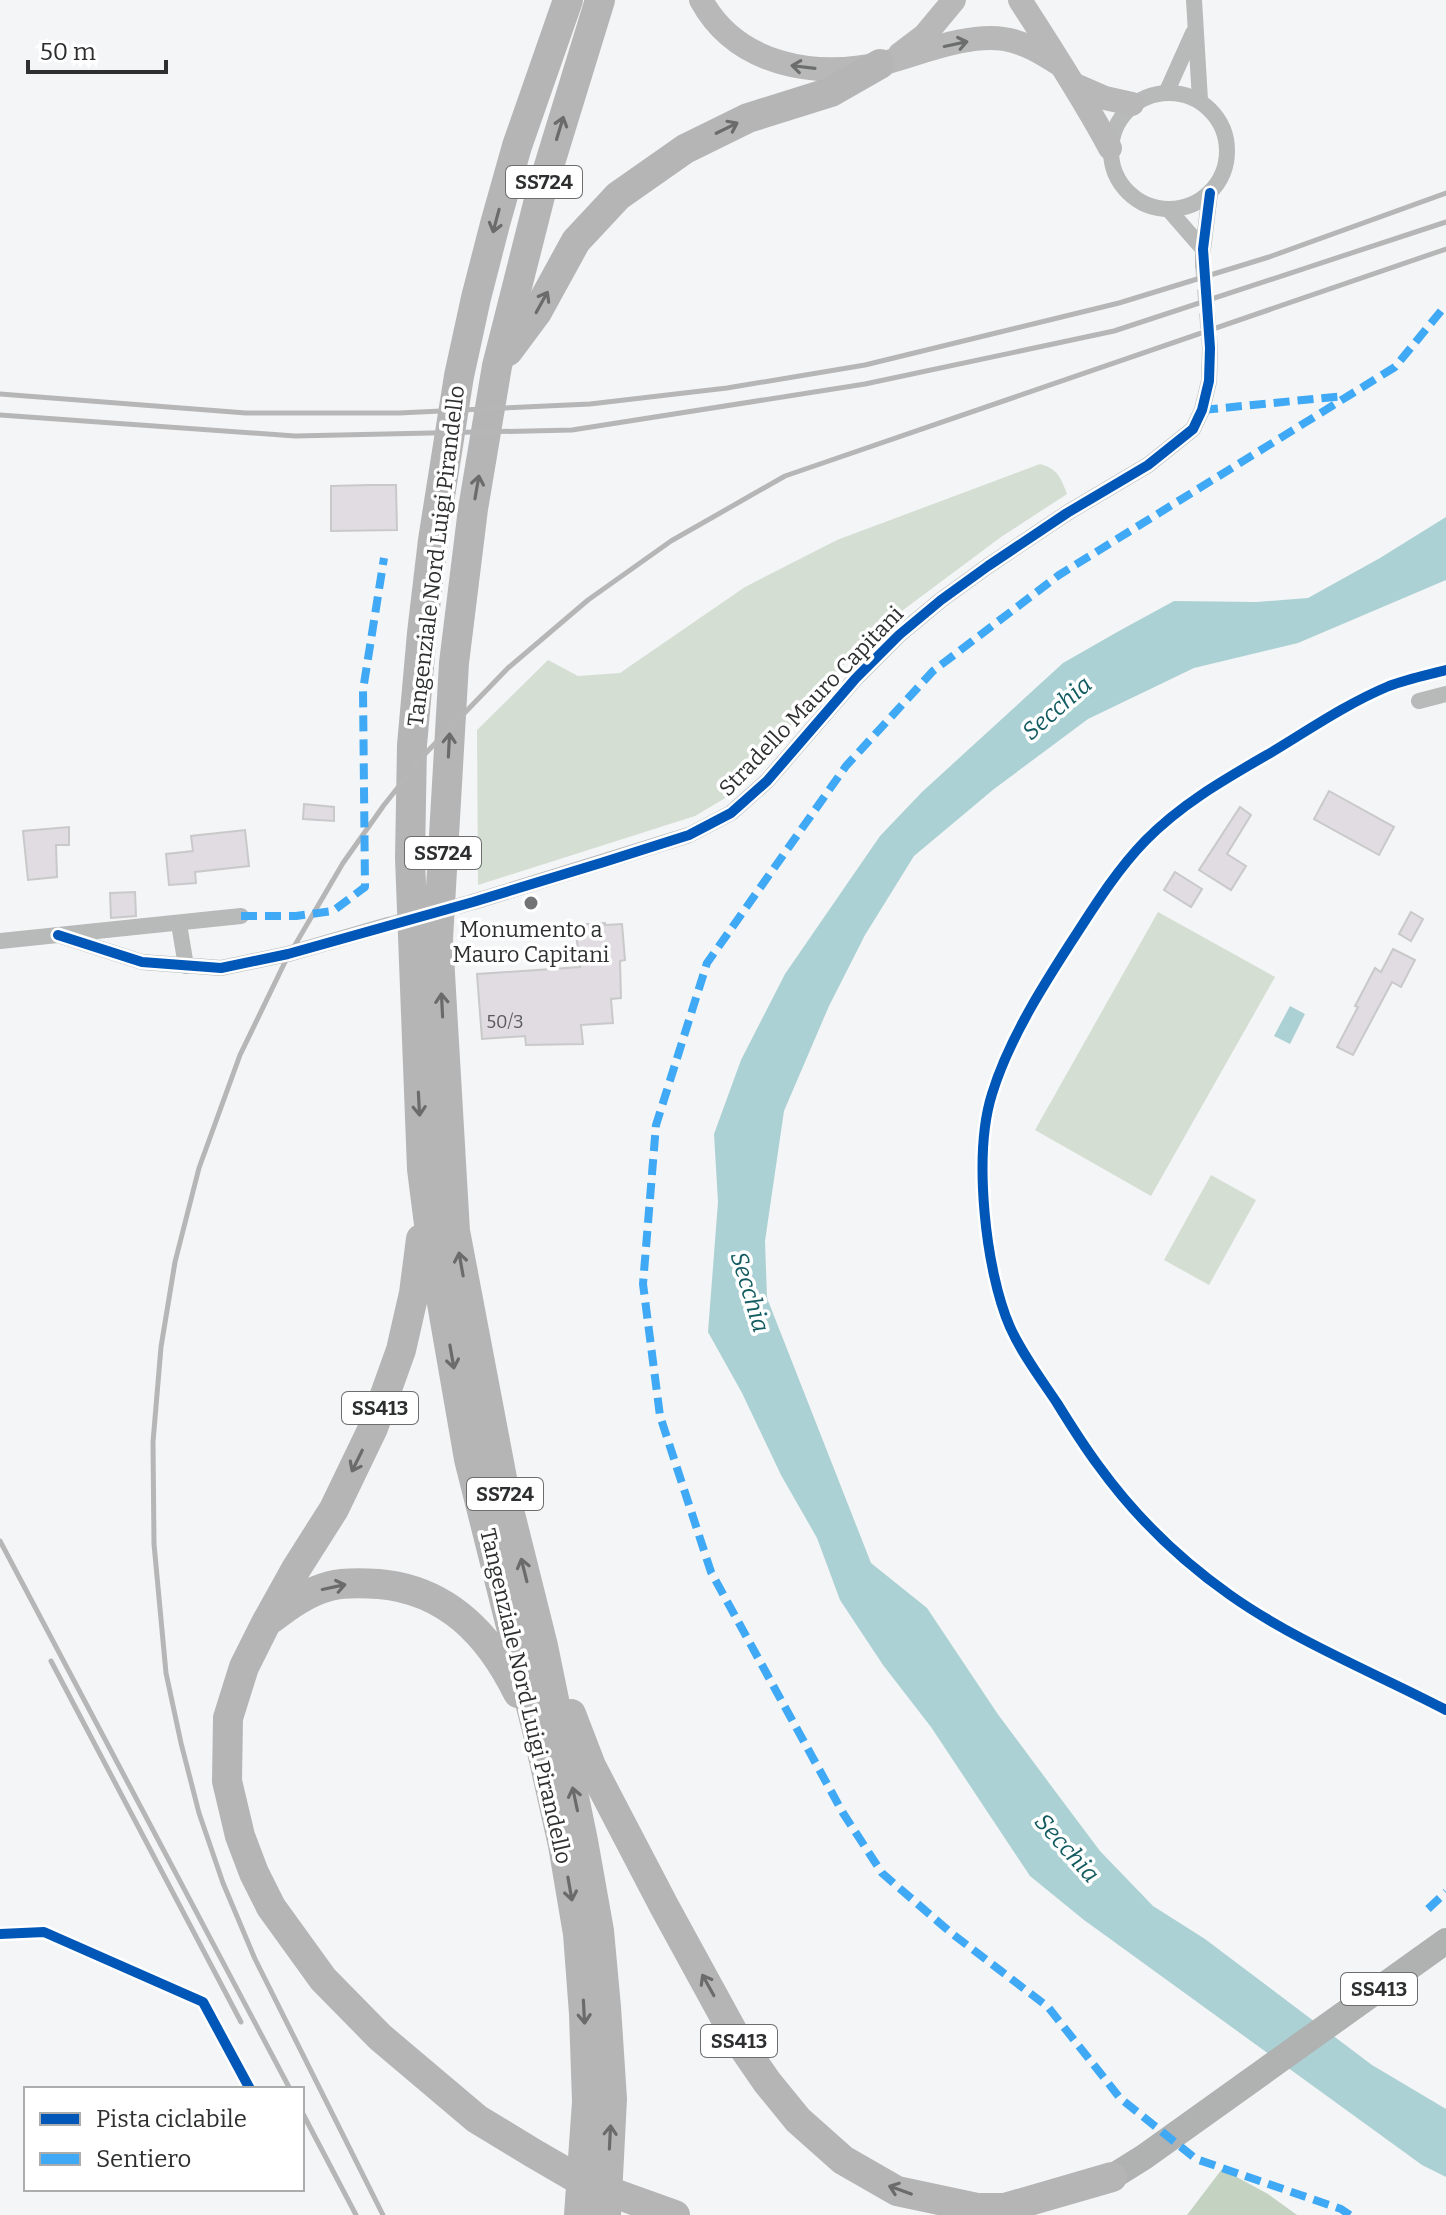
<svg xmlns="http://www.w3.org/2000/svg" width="1446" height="2215" font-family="Bitter,serif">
<rect width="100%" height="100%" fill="#f4f5f6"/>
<g fill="#d4ded3">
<path d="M1040 464C1058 469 1061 478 1067 494L1001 537 883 625 823 686 773 748 727 797 695 816 478 885 477 730 548 660 578 676 620 673 745 587 837 540Z"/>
<polygon points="1158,912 1275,977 1151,1196 1035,1130"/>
<polygon points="1211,1175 1256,1200 1209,1285 1164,1260"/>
</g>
<polygon fill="#c4d3c1" points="1222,2169 1268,2194 1297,2215 1187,2215"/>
<g fill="#acd1d4">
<polygon points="1446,517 1446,580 1298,643 1194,668 1088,719 994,789 914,856 865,935 829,1006 784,1111 765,1241 767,1298 871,1563 927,1608 997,1713 1055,1791 1100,1851 1153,1906 1205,1939 1372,2065 1446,2109 1446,2177 1422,2165 1084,1920 1030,1876 931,1727 883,1665 840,1600 817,1538 781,1475 742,1393 708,1332 718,1202 714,1134 741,1060 785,974 880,836 922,792 1063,663 1119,631 1174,601 1256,602 1308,598 1380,558"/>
<polygon points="1290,1006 1305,1014 1290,1044 1274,1036"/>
</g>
<g fill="#e0dce2" stroke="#c9c9ca" stroke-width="2">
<polygon points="369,485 396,485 397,530 331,531 331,486"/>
<polygon points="1329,791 1394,827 1379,855 1314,819"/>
<polygon points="304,804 334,807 334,821 303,819"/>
<polygon points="1240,807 1251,815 1227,854 1246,866 1231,890 1199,870"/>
<polygon points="69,827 69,845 56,845 57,877 28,880 23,831"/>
<polygon points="245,830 249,866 195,872 196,883 169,885 166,854 193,851 191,836"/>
<polygon points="1175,872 1202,889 1191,907 1164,890"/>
<polygon points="135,892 136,916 111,918 110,893"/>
<polygon points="1411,912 1423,919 1411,941 1399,934"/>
<polygon points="605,923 605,925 622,924 625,960 620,961 621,998 611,999 613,1023 581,1025 583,1044 526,1045 525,1036 482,1039 477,974 580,967 575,925"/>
<polygon points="1393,949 1415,960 1401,987 1392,982 1353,1055 1337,1047 1358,1007 1355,1006 1375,968 1381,972"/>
</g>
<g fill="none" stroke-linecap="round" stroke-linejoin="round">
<g stroke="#cccdce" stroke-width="16" stroke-dasharray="16 8" stroke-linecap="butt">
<polyline points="1203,265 1210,348"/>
<polyline points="388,925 473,902"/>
</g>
<g stroke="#b8b9b9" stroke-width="16">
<polyline points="1194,0 1200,100"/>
<polyline points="1167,91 1193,33"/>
<circle cx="1169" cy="151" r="58"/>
<polyline points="1169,210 1203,249"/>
<polyline points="1203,265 1203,249 1210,193"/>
<polyline points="1419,701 1446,694"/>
<polyline points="473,902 689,835 731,813 767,781 856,678 899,635 941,600 988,566 1067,513 1148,465 1193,429 1202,410 1209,381 1210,348"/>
<polyline points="179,924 186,966"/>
<polyline points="58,935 142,962 221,968 288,954 388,925"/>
<polyline points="0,941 241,916"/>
</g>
<g stroke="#b8b8b8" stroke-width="24">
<path d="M701 0C737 66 816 79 884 63 919 54 967 33 1004 39 1024 42 1042 53 1059 64"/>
<path d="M1020 0C1051 49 1083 97 1110 148"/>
<polyline points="900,54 925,35 954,0"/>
<polyline points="1075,85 1105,98 1132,104"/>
</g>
<polyline stroke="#b0b1b1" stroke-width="26" points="1112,2177 1144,2157 1446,1941"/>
<g stroke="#b6b5b6" stroke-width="30">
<polyline points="568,0 517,146 495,224 476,298 459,376 433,540 422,633 412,745 410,858 422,1169 431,1240 469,1459 538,1734 563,1845 578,1934 584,2014 587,2102 579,2215"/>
<polyline points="600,0 541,192 497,366 473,509 454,663 438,939 455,1231 505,1494 543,1646 583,1841 599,1931 606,2007 612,2099 606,2215"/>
<polyline points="508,351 537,312 576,241 618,196 685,149 748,118 831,92 880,64"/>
<polyline points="421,1239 414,1293 401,1350 373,1428 334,1509 296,1569 266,1623 244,1667 228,1718 227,1781 240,1836 254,1873 271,1907 323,1979 380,2037 477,2119 533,2153 583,2182 675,2215"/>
<path d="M271 1619C289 1605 307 1592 330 1586 345 1582 364 1583 379 1584 447 1590 489 1634 518 1693"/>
<polyline points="571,1714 591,1766 664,1906 734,2034 767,2082 798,2120 843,2160 897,2191 977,2208 1005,2208 1112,2177"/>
</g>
<g stroke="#b7b6b7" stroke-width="5">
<polyline points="0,394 246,413 399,413 590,404 727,388 865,365 1119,303 1269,257 1446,193"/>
<polyline points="0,415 295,436 572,430 865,384 1114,331 1446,222"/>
<polyline points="0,1541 290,2089"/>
<polyline points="51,1661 241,2022"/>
<polyline points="302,2112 356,2215"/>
<polyline points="383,2215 255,1959 223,1883 199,1813 181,1743 166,1673 154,1544 153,1442 161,1347 175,1262 199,1168 240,1055 285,962 343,863 384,805 423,756 508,668 588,600 671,541 785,476 1446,249"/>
</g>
<g stroke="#3fa9f5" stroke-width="8" stroke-dasharray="16 8" stroke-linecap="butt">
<polyline points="1202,410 1344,396"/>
<polyline points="241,916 296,916 333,911 365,887 363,690 384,558"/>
<polyline points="1428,1909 1446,1892"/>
<polyline points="1350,2215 1341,2209 1196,2159 1120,2098 1048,2007 950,1932 882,1873 843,1813 711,1572 660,1416 643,1284 656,1125 707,963 846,766 933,671 1059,575 1395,367 1446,305"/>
</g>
<g stroke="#fff" stroke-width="15">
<g id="cycleway">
<path d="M1446 670C1427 675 1407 679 1389 686 1348 703 1310 729 1272 752 1227 778 1182 803 1145 841 1119 868 1099 899 1079 930 1047 979 1009 1038 992 1094 973 1154 985 1270 1010 1327 1022 1354 1041 1379 1057 1403 1070 1424 1083 1445 1098 1465 1134 1515 1179 1559 1230 1595 1295 1641 1375 1673 1446 1710"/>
<polyline points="58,935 142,962 221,968 288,954 473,902 604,862 689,835 731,813 767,781 856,678 899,635 941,600 988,566 1067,513 1148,465 1193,429 1202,410 1209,381 1210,348 1203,249 1210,193"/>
<polyline points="0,1934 44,1932 203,2002 250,2089"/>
</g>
</g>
<use href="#cycleway" stroke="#0057b8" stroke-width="10"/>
</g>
<defs><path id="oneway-shaft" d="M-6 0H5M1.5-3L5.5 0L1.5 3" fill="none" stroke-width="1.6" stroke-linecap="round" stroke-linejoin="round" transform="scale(2)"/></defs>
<g stroke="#6c6d6d">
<use href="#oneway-shaft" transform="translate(956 44) rotate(-12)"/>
<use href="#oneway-shaft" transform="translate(803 67) rotate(-173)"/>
</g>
<g stroke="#6b6b6c">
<use href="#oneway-shaft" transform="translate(560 128) rotate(-73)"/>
<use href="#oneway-shaft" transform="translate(727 128) rotate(-26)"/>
<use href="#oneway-shaft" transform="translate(496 221) rotate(105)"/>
<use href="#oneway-shaft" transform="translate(542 302) rotate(-61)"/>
<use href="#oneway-shaft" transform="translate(477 487) rotate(-80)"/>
<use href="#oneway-shaft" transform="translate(449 745) rotate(-87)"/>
<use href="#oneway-shaft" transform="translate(442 1005) rotate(-93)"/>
<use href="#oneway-shaft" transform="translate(419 1104) rotate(87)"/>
<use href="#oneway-shaft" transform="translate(461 1264) rotate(-100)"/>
<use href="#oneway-shaft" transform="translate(452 1357) rotate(80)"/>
<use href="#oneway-shaft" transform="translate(357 1461) rotate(116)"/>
<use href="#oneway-shaft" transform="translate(524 1570) rotate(-104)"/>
<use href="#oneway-shaft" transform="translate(334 1587) rotate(-12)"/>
<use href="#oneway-shaft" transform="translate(575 1799) rotate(-102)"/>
<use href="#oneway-shaft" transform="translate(570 1889) rotate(80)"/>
<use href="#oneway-shaft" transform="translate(708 1985) rotate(-119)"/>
<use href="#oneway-shaft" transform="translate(584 2012) rotate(87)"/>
<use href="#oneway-shaft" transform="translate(610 2137) rotate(-87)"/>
<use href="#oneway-shaft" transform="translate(900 2190) rotate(-160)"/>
</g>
<circle fill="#737475" stroke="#fff" stroke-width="3" cx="531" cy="903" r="8"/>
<g text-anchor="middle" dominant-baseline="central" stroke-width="7" stroke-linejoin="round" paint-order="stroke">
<g font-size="18" fill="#5a5a5c">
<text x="505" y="1022">50/3</text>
</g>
<g fill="#fff" stroke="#6d6d6e" stroke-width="2">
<rect x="506" y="166" width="76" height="32" rx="6"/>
<rect x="405" y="837" width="76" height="32" rx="6"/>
<rect x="342" y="1392" width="76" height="32" rx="6"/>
<rect x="467" y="1478" width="76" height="32" rx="6"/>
<rect x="1341" y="1973" width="76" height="32" rx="6"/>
<rect x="701" y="2025" width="76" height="32" rx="6"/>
</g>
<g font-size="20" font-weight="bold" fill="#2e2f30">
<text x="544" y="182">SS724</text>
<text x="443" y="853">SS724</text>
<text x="380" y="1408">SS413</text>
<text x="505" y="1494">SS724</text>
<text x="1379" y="1989">SS413</text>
<text x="739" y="2041">SS413</text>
</g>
<g font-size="22" fill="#2e2f30" stroke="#fff">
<text transform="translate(436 556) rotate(-83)">Tangenziale Nord Luigi Pirandello</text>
<text transform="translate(811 701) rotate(-46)">Stradello Mauro Capitani</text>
<text transform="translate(526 1696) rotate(77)">Tangenziale Nord Luigi Pirandello</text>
</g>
<g font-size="22" fill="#2e2f30" stroke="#fff">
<text x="531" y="929">Monumento a<tspan x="531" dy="25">Mauro Capitani</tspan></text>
</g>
<g font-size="24" font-style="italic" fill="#145c61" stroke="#fff">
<text transform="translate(1057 708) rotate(-41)">Secchia</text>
<text transform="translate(750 1292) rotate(73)">Secchia</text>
<text transform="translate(1067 1848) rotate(48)">Secchia</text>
</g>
</g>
<rect x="24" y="2087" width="280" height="104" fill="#ffffff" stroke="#abacac" stroke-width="2"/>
<rect x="40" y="2113" width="40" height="12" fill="#0057b8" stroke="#abacac" stroke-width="2"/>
<text x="96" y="2127" font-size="24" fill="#2e2f30">Pista ciclabile</text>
<rect x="40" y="2153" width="40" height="12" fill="#3fa9f5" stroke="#abacac" stroke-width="2"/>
<text x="96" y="2167" font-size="24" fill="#2e2f30">Sentiero</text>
<path d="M28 60v12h138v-12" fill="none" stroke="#2e2f30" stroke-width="4"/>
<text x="40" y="60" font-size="24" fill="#2e2f30" stroke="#ffffff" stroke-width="6" paint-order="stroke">50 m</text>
</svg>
